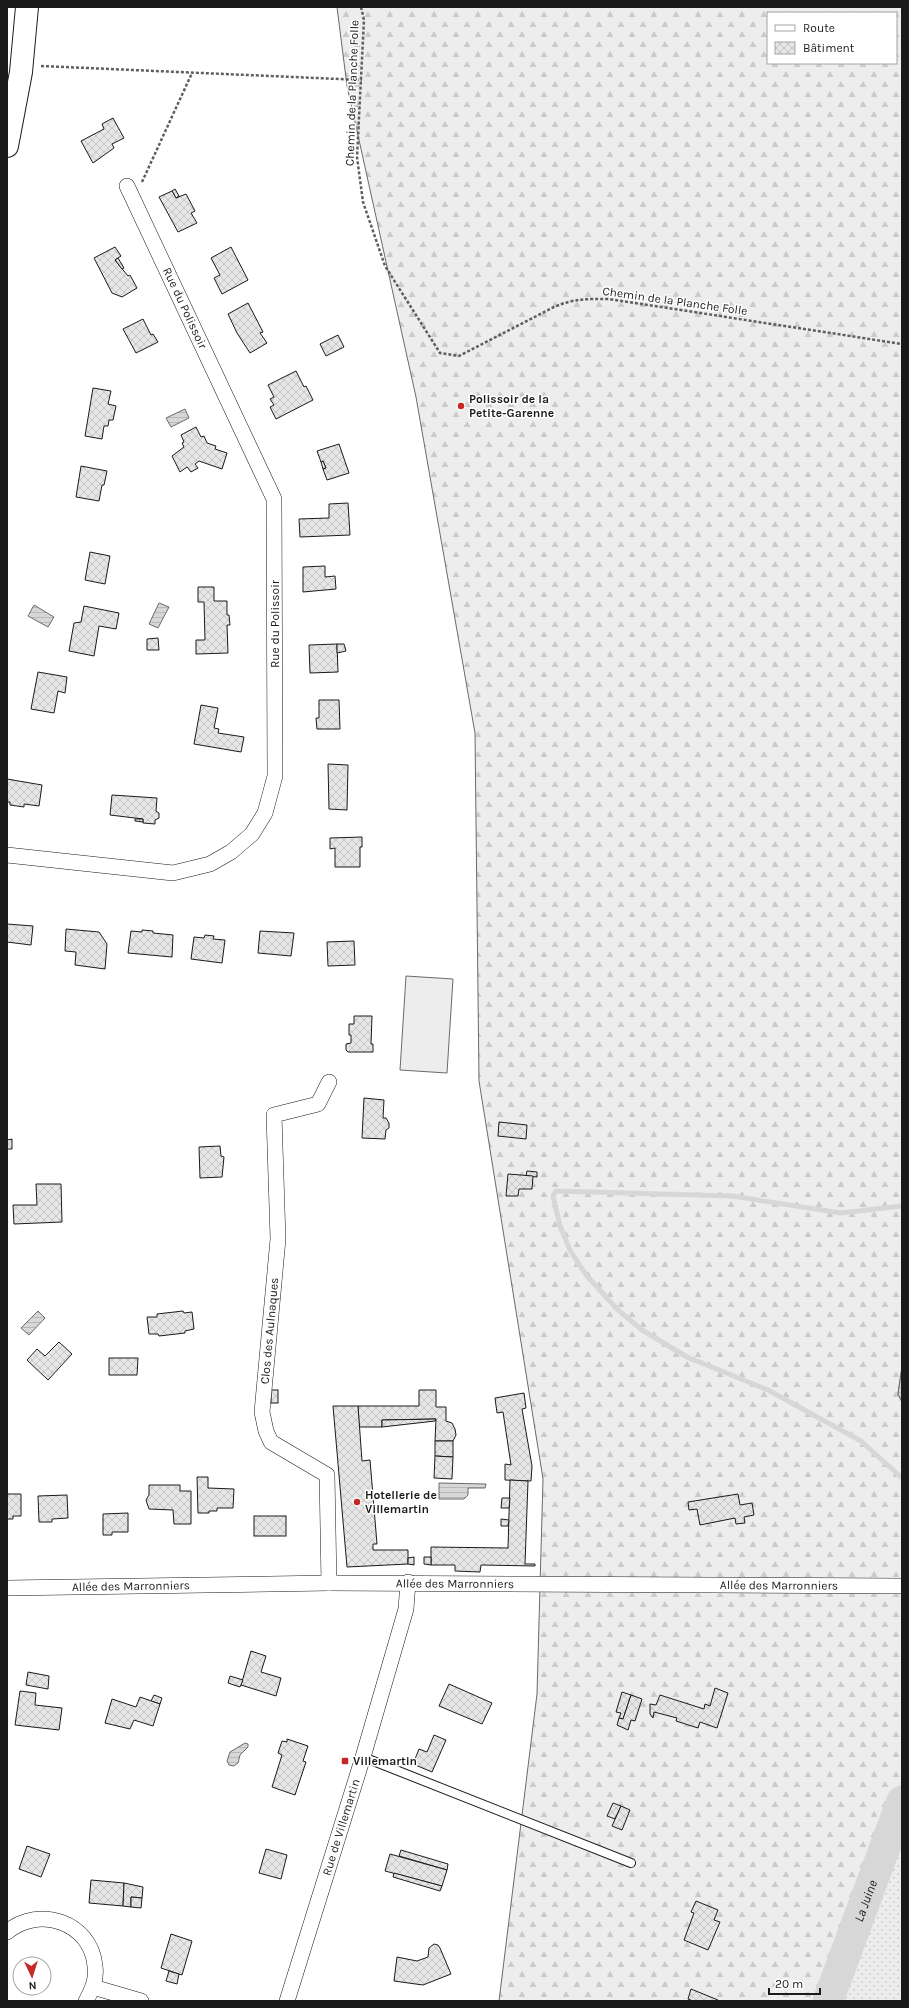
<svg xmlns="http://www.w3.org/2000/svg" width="909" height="2008" font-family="Karla,sans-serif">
<defs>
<pattern id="grass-dots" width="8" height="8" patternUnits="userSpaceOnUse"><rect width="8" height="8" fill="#ededed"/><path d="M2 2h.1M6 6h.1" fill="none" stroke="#cbcbcb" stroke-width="1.8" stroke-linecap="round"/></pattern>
<pattern id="forest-firs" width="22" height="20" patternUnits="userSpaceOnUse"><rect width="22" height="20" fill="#ededed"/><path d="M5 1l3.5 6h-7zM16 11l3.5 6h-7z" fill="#cbcbcb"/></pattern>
<pattern id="water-rules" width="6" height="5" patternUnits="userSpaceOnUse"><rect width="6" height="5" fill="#d7d7d7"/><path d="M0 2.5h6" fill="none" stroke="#b8b8b8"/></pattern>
<pattern id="building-cross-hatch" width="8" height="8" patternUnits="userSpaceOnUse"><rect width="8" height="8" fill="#e6e6e6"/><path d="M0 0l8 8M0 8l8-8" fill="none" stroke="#c5c5c5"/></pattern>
</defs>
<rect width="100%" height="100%" fill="#fff"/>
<polygon fill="url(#grass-dots)" stroke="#6a6a6a" points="902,1804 902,2001 831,2001"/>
<path fill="url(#forest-firs)" stroke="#6a6a6a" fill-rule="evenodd" d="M337 7H902V1367L898 1394 902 1402V1804L831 2001H499L537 1694 543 1479 479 1081 475 733 416 397 347 86ZM768 13H896V63H768Z"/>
<polygon fill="#ededed" stroke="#6a6a6a" points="406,976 453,979 447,1073 400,1070"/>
<g fill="url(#water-rules)" stroke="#6a6a6a">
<polygon points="185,409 189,418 171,427 166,418"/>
<polygon points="159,603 169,607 158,628 149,624"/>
<polygon points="34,605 54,617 48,627 28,616"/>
<polygon points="38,1311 45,1318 29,1335 21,1328"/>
<polygon points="902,1367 902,1402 898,1394"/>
<polygon points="439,1483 486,1484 485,1488 468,1488 468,1495 464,1499 439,1499"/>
<polygon points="245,1743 248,1744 248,1747 240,1755 238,1763 234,1766 229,1765 227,1761 230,1752"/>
</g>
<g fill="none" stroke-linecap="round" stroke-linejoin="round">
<polyline stroke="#d7d7d7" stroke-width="5" points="902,1206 841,1213 732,1196 556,1191 553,1196 560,1226 570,1250 586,1275 618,1310 642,1330 687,1357 768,1390 861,1441 902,1478"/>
<path stroke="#d7d7d7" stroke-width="31" id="s1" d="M828 2001 902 1801"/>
</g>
<g fill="url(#building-cross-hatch)" stroke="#1a1a1a">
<polygon points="113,118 124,138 112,144 114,148 93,163 81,141 104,129 102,124"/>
<polygon points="175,189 179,196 176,198 172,191"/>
<polygon points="172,191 176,198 186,194 195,211 191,213 197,223 178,232 159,197"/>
<polygon points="115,247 121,256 115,260 128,276 130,275 137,288 122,297 112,293 94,258"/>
<polygon points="231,247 248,280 222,294 214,278 220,275 211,258"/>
<polygon points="118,258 124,268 122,269 115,260"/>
<polygon points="248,303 263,332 260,333 267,343 250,353 237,333 228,314"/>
<polygon points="143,319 151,335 153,334 158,342 136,353 123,329"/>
<polygon points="338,335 344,347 326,356 320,344"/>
<polygon points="296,371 304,387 306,386 313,400 276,419 270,407 274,405 270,399 274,397 268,385"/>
<polygon points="93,388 111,391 108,404 116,406 113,420 109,420 108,426 104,426 102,439 85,436"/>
<polygon points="196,427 201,437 204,436 207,443 216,446 215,449 227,453 222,469 199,461 195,464 198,468 191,472 187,467 180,472 172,456 184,447 182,443 184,442 181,435"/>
<polygon points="339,444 349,473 327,480 323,469 326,468 323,461 321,462 317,451"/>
<polygon points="323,461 326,468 323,469 321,462"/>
<polygon points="81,466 107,471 104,485 102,485 99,501 76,497"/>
<polygon points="348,503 350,535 300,537 299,519 329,518 329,504"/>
<polygon points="90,552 110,556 105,584 85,580"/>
<polygon points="325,566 325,577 335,576 336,589 303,592 303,567"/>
<polygon points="198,587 214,587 214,601 227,601 227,615 229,615 230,625 227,625 228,653 196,654 196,640 205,640 204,602 198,602"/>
<polygon points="84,606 119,613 116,629 99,626 94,656 69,651 74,623 81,622"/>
<polygon points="158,638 159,650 147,650 147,639"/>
<polygon points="337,644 338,672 310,673 309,645"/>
<polygon points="337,644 344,644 346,651 337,653"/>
<polygon points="38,672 67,677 65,693 58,691 54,713 31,709"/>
<polygon points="319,700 339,700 340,729 317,729 316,718 319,718"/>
<polygon points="201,705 218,708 214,728 219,729 218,733 244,737 241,752 194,744"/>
<polygon points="328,764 348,765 347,810 329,809"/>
<polygon points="7,779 42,785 39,806 24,804 24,807 10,805 10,802 7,802"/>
<polygon points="112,795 157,798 156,811 159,813 159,818 155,820 155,824 143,823 143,819 110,815"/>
<polygon points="135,819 143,819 143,822 135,821"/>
<polygon points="362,837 362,847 360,847 360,867 335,867 335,848 330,849 330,838"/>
<polygon points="7,924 33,926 31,945 7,942"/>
<polygon points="66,929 99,932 107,944 105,969 75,965 76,952 65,951"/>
<polygon points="142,930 153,931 153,933 173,935 172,957 128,953 131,931 142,932"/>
<polygon points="260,931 294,933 291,956 258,953"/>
<polygon points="205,935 214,936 213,939 225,940 222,963 191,959 194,937 204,938"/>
<polygon points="354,941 355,965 328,966 327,942"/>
<polygon points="354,1016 372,1016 371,1044 373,1044 373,1052 348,1052 346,1050 346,1044 351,1043 351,1035 349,1035 349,1024 354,1024"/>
<polygon points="364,1098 384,1100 383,1118 386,1118 389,1123 389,1128 386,1130 385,1139 362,1138"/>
<polygon points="499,1122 527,1125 526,1139 498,1136"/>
<polygon points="12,1139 12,1149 7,1149 7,1140"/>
<polygon points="220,1146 221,1156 224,1157 222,1177 200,1178 199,1147"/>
<polygon points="527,1171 537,1172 537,1177 526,1176"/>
<polygon points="508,1174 533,1176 532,1189 519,1189 518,1196 506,1196"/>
<polygon points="36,1184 61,1184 62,1222 14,1224 13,1205 37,1205"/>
<polygon points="183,1311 184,1313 192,1312 194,1329 185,1331 185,1333 159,1336 158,1334 149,1334 147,1317 157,1317 157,1314"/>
<polygon points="59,1342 72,1354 48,1380 27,1360 37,1349 45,1356"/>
<polygon points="109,1358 138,1358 137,1375 109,1375"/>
<rect x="271" y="1390" width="7" height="13"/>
<polygon points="419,1390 436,1390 436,1407 446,1407 446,1421 452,1423 455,1429 456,1435 453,1441 435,1441 436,1419 382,1420 382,1427 359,1427 358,1406 419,1406"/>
<polygon points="524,1393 526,1408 522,1409 532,1466 531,1481 505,1480 505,1464 511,1465 503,1412 497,1413 495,1398"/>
<polygon points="333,1406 358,1406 362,1461 370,1460 377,1544 373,1544 373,1550 408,1550 408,1564 347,1567"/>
<polygon points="436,1419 435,1421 382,1427 382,1420"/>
<polygon points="435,1441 453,1441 453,1457 435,1456"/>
<polygon points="435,1456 453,1457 452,1479 434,1478"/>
<polygon points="197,1477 208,1477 208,1488 234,1489 233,1508 217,1508 217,1511 209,1511 209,1513 198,1513"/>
<polygon points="510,1480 528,1481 525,1564 535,1564 535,1566 481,1565 480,1572 455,1571 455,1565 431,1565 431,1547 508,1548"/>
<polygon points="149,1485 180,1485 180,1491 191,1491 191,1524 174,1524 173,1510 149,1509 146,1500 149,1495"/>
<polygon points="7,1494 21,1494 21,1516 13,1516 13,1519 7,1519"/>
<polygon points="738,1494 740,1505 752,1503 754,1515 744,1517 745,1523 736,1524 735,1518 700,1525 697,1509 689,1510 688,1502"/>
<polygon points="67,1495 68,1518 52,1519 52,1522 39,1522 38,1496"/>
<polygon points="502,1498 510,1498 509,1508 501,1508"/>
<polygon points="128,1513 128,1532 112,1532 112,1535 103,1535 103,1514"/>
<rect x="254" y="1516" width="32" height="20"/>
<polygon points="501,1519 509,1520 508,1526 501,1526"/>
<polygon points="414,1557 414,1565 408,1564 408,1558"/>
<polygon points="424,1557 431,1557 431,1565 424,1564"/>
<polygon points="251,1651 266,1656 261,1672 281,1678 276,1696 241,1685"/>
<polygon points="28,1672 49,1676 48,1689 26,1685"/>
<polygon points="230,1676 243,1680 240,1687 228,1683"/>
<polygon points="449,1684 492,1703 482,1724 439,1706"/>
<polygon points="715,1688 728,1693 717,1728 700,1722 698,1728 676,1721 677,1718 654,1712 653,1718 650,1714 650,1704 656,1705 660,1695 704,1709 705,1704 710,1706"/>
<polygon points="20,1691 36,1693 35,1705 62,1708 59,1730 15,1725"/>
<polygon points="622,1692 631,1695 623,1719 619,1718 621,1713 616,1712"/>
<polygon points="154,1695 162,1698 160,1704 151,1701"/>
<polygon points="631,1695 642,1699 635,1721 631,1720 628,1730 617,1725 619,1718 623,1719"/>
<polygon points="140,1697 160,1704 153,1726 134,1720 130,1729 105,1723 112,1699 136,1707"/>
<polygon points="434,1735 446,1740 432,1772 413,1764 419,1749 427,1752"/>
<polygon points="287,1739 308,1746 303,1761 306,1762 295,1795 272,1787 282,1755 278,1753 282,1741 287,1742"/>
<polygon points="613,1803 621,1806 615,1819 607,1816"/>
<polygon points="621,1806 630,1810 622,1830 612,1826"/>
<polygon points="27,1846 50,1854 41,1877 19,1869"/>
<polygon points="266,1849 287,1855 281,1879 259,1873"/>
<polygon points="401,1850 448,1864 447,1870 399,1856"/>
<polygon points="390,1854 447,1870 442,1886 385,1871"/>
<polygon points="394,1873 442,1886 440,1891 393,1877"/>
<polygon points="91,1880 124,1883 123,1906 89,1903"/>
<polygon points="124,1883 143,1887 142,1898 131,1897 131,1907 123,1906"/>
<polygon points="131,1897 142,1898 141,1908 131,1907"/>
<polygon points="696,1901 718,1910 714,1920 720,1922 708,1950 684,1940 694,1913 691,1912"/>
<polygon points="171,1934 192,1941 182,1975 161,1968"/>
<polygon points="434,1944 438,1945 440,1948 451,1974 423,1985 394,1981 397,1957 417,1961 428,1957 429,1948"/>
<polygon points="169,1971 179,1974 177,1984 166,1981"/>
<polygon points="691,1989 718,2000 718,2001 693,2001 688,1999"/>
</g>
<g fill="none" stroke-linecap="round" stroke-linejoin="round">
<g stroke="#1a1a1a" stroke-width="10">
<polyline id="lane" points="363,1757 631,1863"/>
</g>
<g stroke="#1a1a1a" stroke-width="16">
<g id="street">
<polyline points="7,855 173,873 210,864 231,852 252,834 265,813 275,776 274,499 127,186"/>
<path id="s2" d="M329 1583 327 1475 271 1442 266 1431 262 1412 278 1239 274 1115 318 1104 329 1082"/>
<path id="s3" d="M7 1588 329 1583 902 1586"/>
<path d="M7 1932C39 1905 91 1922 95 1966 97 1979 92 1990 86 2001"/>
<polyline points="93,1987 141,2001"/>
<path id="s4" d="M287 2001 363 1757 406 1609 408 1582"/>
</g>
</g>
<g stroke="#1a1a1a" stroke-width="24">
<polyline id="secondary" points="7,146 21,72 27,7"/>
</g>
<g stroke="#5f5f5f" stroke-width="2.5" stroke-dasharray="3 2" stroke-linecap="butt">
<path d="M361 7 364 20 357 157 363 202 385 266 440 353 459 356 554 307C575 298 587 299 609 299L902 344"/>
<polyline points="41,66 362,80"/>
<polyline points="142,182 192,73"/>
</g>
<use href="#lane" stroke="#fff" stroke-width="8"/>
<use href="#street" stroke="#fff" stroke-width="15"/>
<use href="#secondary" stroke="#fff" stroke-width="22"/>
</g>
<g fill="#c62828" stroke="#fff" stroke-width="1.5">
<circle cx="461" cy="406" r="4"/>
<circle cx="357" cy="1502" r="4"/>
<rect x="341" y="1757" width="8" height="8" rx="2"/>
</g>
<g text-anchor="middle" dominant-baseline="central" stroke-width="3" stroke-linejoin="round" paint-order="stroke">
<g font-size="12" fill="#1a1a1a" stroke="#fff">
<text transform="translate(352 93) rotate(-88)">Chemin de la Planche Folle</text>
<text transform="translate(675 301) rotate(8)">Chemin de la Planche Folle</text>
<text transform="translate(185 308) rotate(65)">Rue du Polissoir</text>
<text transform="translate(275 624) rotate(-90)">Rue du Polissoir</text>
<text stroke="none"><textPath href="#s2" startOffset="286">Clos des Aulnaques</textPath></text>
<text stroke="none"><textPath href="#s3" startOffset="448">Allée des Marronniers</textPath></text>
<text stroke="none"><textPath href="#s3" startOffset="772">Allée des Marronniers</textPath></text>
<text stroke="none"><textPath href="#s3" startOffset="124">Allée des Marronniers</textPath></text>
<text stroke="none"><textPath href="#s4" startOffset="182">Rue de Villemartin</textPath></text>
</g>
<g font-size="12" font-weight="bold" fill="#1a1a1a" stroke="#fff" text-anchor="start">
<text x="469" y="399">Polissoir de la<tspan x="469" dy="14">Petite-Garenne</tspan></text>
<text x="365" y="1495">Hotellerie de<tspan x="365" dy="14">Villemartin</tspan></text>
<text x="353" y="1761">Villemartin</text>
</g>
<g font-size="13" font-style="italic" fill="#1a1a1a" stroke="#fff">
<text stroke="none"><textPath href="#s1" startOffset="107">La Juine</textPath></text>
</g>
</g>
<rect width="909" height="2008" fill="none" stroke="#1a1a1a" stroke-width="16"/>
<rect x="767" y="12" width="130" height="52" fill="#ffffff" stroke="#a3a3a3"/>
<rect x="775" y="25" width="20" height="6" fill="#ffffff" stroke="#a3a3a3"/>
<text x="803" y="32" font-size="12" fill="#1a1a1a">Route</text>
<rect x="775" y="42" width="20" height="12" fill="url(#building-cross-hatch)" stroke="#a3a3a3"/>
<text x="803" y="52" font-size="12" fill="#1a1a1a">Bâtiment</text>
<g transform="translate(32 1976) rotate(176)"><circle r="19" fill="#ffffff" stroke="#a3a3a3"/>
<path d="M0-3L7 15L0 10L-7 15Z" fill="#c62828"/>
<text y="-6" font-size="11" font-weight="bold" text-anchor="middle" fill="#1a1a1a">N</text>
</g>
<path d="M769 1988v6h51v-6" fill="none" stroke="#1a1a1a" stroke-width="2"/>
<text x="775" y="1988" font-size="12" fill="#1a1a1a" stroke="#ffffff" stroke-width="3" paint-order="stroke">20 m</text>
</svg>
